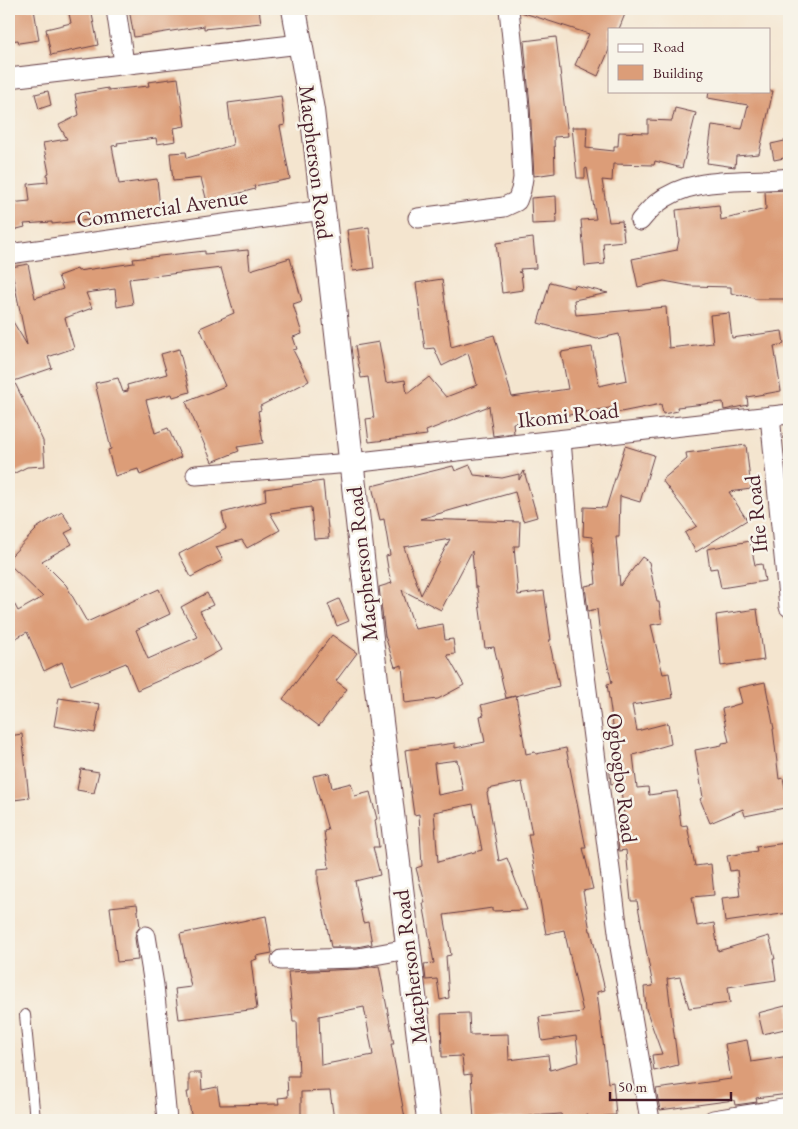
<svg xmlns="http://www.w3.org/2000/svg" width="798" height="1129" font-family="'EB Garamond',serif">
<rect width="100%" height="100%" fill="#f7f3e8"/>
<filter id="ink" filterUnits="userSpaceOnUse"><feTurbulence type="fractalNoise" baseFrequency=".02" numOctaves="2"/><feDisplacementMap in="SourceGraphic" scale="10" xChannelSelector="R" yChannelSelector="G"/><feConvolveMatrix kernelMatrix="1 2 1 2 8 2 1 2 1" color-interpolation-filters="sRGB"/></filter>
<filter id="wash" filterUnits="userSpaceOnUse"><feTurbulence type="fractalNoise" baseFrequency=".0096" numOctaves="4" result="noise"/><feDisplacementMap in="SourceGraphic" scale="20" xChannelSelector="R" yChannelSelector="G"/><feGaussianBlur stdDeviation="1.12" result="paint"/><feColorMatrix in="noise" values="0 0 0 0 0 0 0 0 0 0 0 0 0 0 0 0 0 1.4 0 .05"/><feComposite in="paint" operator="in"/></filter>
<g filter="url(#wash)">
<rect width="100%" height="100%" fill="#f4e5cf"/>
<g id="blocks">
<g fill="#dc9d78" fill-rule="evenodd">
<polygon points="29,9 34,9 39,40 19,43 18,40 9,41 9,12"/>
<polygon points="68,9 91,9 98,45 51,55 46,29 71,23"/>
<polygon points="129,9 259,9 261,23 204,29 204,26 134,37"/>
<polygon points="520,9 627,9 619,29 609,29 609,50 598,76 575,65 589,34 521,12"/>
<polygon points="556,37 568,136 554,137 555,173 534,176 530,106 524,41"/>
<polygon points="178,78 185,126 174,128 176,141 157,144 156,138 117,143 118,145 112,146 119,184 157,179 160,208 123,213 88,220 52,224 52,222 24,224 25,227 9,231 9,203 30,201 28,184 48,182 47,174 49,173 43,143 67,139 59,125 79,115 75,94 108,88 108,90 149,86 148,82"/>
<polygon points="48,91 51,105 39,109 35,94"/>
<polygon points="709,91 773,91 759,154 736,156 735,167 707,163 712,125 742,129 748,105 708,98"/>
<polygon points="281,96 285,125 280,126 290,179 254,186 255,189 207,202 201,178 173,181 170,153 186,152 187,158 233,145 228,103"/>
<polygon points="675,108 696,113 682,168 655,161 654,165 613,164 612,181 602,180 609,222 622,221 624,241 603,243 605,264 585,266 581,220 596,219 587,168 585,169 585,178 577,178 572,127 587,127 586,148 614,151 614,146 618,146 619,132 648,133 648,120 672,121"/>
<polygon points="789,140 789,157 774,160 771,144"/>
<polygon points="789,190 789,299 754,299 754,298 731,293 731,287 691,286 664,281 638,287 632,259 677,250 679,240 676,210 719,205 721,220 766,209 765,191"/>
<polygon points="556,196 557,223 532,224 531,198"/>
<polygon points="369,227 374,268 353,271 347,230"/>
<polygon points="533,238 536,268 520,269 521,272 518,272 521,273 523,290 502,293 496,243"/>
<polygon points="248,250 250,270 290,258 302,301 293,304 302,334 293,337 297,349 293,350 309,381 260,406 261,410 258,411 263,443 237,447 239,451 212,462 186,402 225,386 200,328 234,313 221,268 129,279 133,304 117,307 115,289 86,293 92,308 65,318 74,348 48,357 52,368 14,381 43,441 45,466 27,467 9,476 9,315 27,345 11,267 28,264 35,298 63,289 58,276 77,269 78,271 134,263 133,259 205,251 205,254"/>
<polygon points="442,279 451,347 494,335 512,397 568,389 561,352 592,347 599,386 627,380 619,334 597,339 538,323 550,282 573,288 574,285 608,293 574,300 576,315 666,307 669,348 713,343 710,315 729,313 732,338 782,331 784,344 774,346 781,391 747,397 748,405 724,410 723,402 677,407 678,411 663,414 661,404 616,413 615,407 569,415 513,423 514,433 493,436 489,406 426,431 427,435 369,442 366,419 374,418 368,377 361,378 355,346 379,342 386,383 405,380 407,394 429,377 446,397 477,385 468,353 442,366 434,348 425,349 416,283"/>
<polygon points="179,349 190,392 173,397 172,394 146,400 155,433 168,428 181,457 140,475 138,469 115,476 108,450 111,449 95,383 118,378 123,392 128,391 127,385 167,374 161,354"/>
<polygon points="746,445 751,489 729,492 747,520 696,552 685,533 697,526 662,480 687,459 686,453"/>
<polygon points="625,446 654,455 640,502 620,496 619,537 616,537 620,586 642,557 649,562 657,602 659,602 662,623 651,625 663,674 669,673 673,698 632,705 637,731 668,723 671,744 633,755 637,788 648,787 649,795 677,791 681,826 687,825 695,866 711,864 714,895 692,897 697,926 714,923 718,951 769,936 775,959 773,959 776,980 728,987 730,1003 689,1008 680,977 667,979 678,1065 654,1071 652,1055 662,1054 646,1009 644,987 653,986 637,901 631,901 626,850 619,851 617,832 626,831 620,782 611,784 609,764 620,762 610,726 613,725 607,684 612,683 599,627 597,609 588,611 585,586 596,584 592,537 583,536 584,507 606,508"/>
<path d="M470 465 474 475 502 478 519 474V480L524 471 537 517 523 521 515 492 420 519 520 522 519 546H514L518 595 544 591 551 640H549L559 686 506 698 494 647 485 648 477 587H475L472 551 441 610 402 590 415 629 443 624 445 640 453 639 455 654 447 655 464 685 438 699 405 703 402 665 395 667 385 636 379 587 392 583 389 574 386 556 390 555 384 519 380 520 372 486 453 466 455 471ZM450 539 421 595 404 547Z"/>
<polygon points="323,481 329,538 314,539 311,507 270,513 280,530 247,548 242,540 216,547 223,560 191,577 179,554 226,529 222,513 266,501 265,489"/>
<polygon points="62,512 73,529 65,533 72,544 42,561 66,585 87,622 159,589 170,614 136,630 148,659 198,637 181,607 207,593 213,605 200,611 221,650 190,667 137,690 126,663 71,685 62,662 44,671 27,632 9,642 9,594 18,611 43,597 9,564 9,558 36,530 35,529"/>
<polygon points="750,541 755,565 762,564 765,581 721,588 717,568 710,569 707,549"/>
<polygon points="339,599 349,621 337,626 328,604"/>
<polygon points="757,609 764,660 721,666 716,615"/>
<polygon points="332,635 357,653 336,681 347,689 319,726 283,699"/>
<polygon points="765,682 774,729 773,729 779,779 783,778 789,807 745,816 743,809 710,823 700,799 703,797 695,750 722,745 722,743 729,742 722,709 742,703 738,688"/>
<path d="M516 696 526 754 535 752 536 754 566 748 586 848H583L593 889 583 891 590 931H591L605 990 597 992 608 1083 613 1082 616 1115 588 1118V1115L570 1120H563L561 1114 474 1120 471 1074 464 1075 462 1056 442 1057 441 1014 469 1013 470 1035 508 1034 509 1060 548 1055 550 1070 579 1062 576 1036 542 1041 539 1017 583 1012 564 930 546 934 528 834H532L522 782 488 789V792L487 793 499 861 507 858 527 910 492 911V908L444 915 451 955 446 956 449 998 440 1000 437 979 426 980 424 964 434 963 423 903H425L416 868 422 866 419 814 414 815 405 750 455 743V748L485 742 480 716 484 715 481 705ZM457 760 463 790 438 795 434 763ZM473 804 482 850 438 862 434 812Z"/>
<polygon points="59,698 100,704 95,733 54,726"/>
<polygon points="22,734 29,798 14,800 9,759 9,736"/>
<polygon points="81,769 99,772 94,793 77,790"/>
<polygon points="329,773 332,788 351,783 355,796 370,792 377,819 375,820 379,847 373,847 380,875 355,881 363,923 368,922 372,944 357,947 331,947 318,881 318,869 329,868 324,831 328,830 313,776"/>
<polygon points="786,843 789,871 789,913 725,922 722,898 740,896 737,870 730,871 727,856 757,851 756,847"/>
<polygon points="137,904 140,927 136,932 135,938 138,960 117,962 110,907"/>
<polygon points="266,916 272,953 256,956 257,959 251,961 257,1009 179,1019 175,989 191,987 180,934"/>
<path d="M379 966 394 1044H391L405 1118 395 1120H334L330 1091 301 1092V1120H233V1117L212 1120H192L187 1092H189V1073H201L202 1090 217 1087 220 1105 279 1104 278 1098 288 1097 287 1076H299L297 1022H293L288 972 358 969ZM364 1007 373 1055 321 1065 319 1016Z"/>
<polygon points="789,1005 789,1028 763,1034 758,1013"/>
<polygon points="747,1040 751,1062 789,1056 789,1094 756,1098 757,1102 735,1105 734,1100 660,1110 656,1089 731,1079 725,1044"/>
</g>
</g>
</g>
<g filter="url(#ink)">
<use href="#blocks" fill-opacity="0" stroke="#643d44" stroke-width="1"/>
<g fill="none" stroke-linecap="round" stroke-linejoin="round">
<g stroke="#643d44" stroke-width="12">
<polyline id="service" points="25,1015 35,1120"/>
</g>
<g stroke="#643d44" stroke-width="21">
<g id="minor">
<polyline points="116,9 124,63"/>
<polyline points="9,78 300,44"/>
<polyline points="418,218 504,207 517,201 521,190 523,178 519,107 509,9"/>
<path d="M640 221C645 215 650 209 656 204 692 174 746 184 789 178"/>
<polyline points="9,254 323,210"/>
<polyline points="770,416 789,607"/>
<polyline points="561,440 572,574 620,947 650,1120"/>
<polyline points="196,475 351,463 789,414"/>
<polyline points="146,936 154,985 167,1120"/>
<polyline points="281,960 358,958 408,949"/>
<polyline points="713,1120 789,1108"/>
</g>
</g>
<g stroke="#643d44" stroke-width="26">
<polyline id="tertiary" points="294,9 312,110 372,647 429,1120"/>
</g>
<use href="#service" stroke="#fff" stroke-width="10"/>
<use href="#minor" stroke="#fff" stroke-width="19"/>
<use href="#tertiary" stroke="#fff" stroke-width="24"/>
</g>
</g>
<g text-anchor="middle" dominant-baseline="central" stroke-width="5" stroke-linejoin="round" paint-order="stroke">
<g font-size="22" fill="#4a1f2b" stroke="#f7f3e8">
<text transform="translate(316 162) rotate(83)">Macpherson Road</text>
<text transform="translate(162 208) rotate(-8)">Commercial Avenue</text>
<text transform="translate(568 415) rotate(-6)">Ikomi Road</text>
<text transform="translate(756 514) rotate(-96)">Ifie Road</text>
<text transform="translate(362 564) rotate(-96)">Macpherson Road</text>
<text transform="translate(622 778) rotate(83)">Ogbogbo Road</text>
<text transform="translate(410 967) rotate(-97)">Macpherson Road</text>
</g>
</g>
<rect width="798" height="1129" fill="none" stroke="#f7f3e8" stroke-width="30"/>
<rect x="608" y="28" width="162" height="65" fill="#f7f3e8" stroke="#b29e9c"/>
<rect x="618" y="44" width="25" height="8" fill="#ffffff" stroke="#b29e9c"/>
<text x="653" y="52" font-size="15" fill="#4a1f2b">Road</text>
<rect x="618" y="65" width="25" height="15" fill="#dc9d78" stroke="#b29e9c"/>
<text x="653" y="78" font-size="15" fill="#4a1f2b">Building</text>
<path d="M610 1092v8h121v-8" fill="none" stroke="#4a1f2b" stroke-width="2.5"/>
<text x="618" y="1092" font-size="15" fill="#4a1f2b" stroke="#f7f3e8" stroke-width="4" paint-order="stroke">50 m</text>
</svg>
